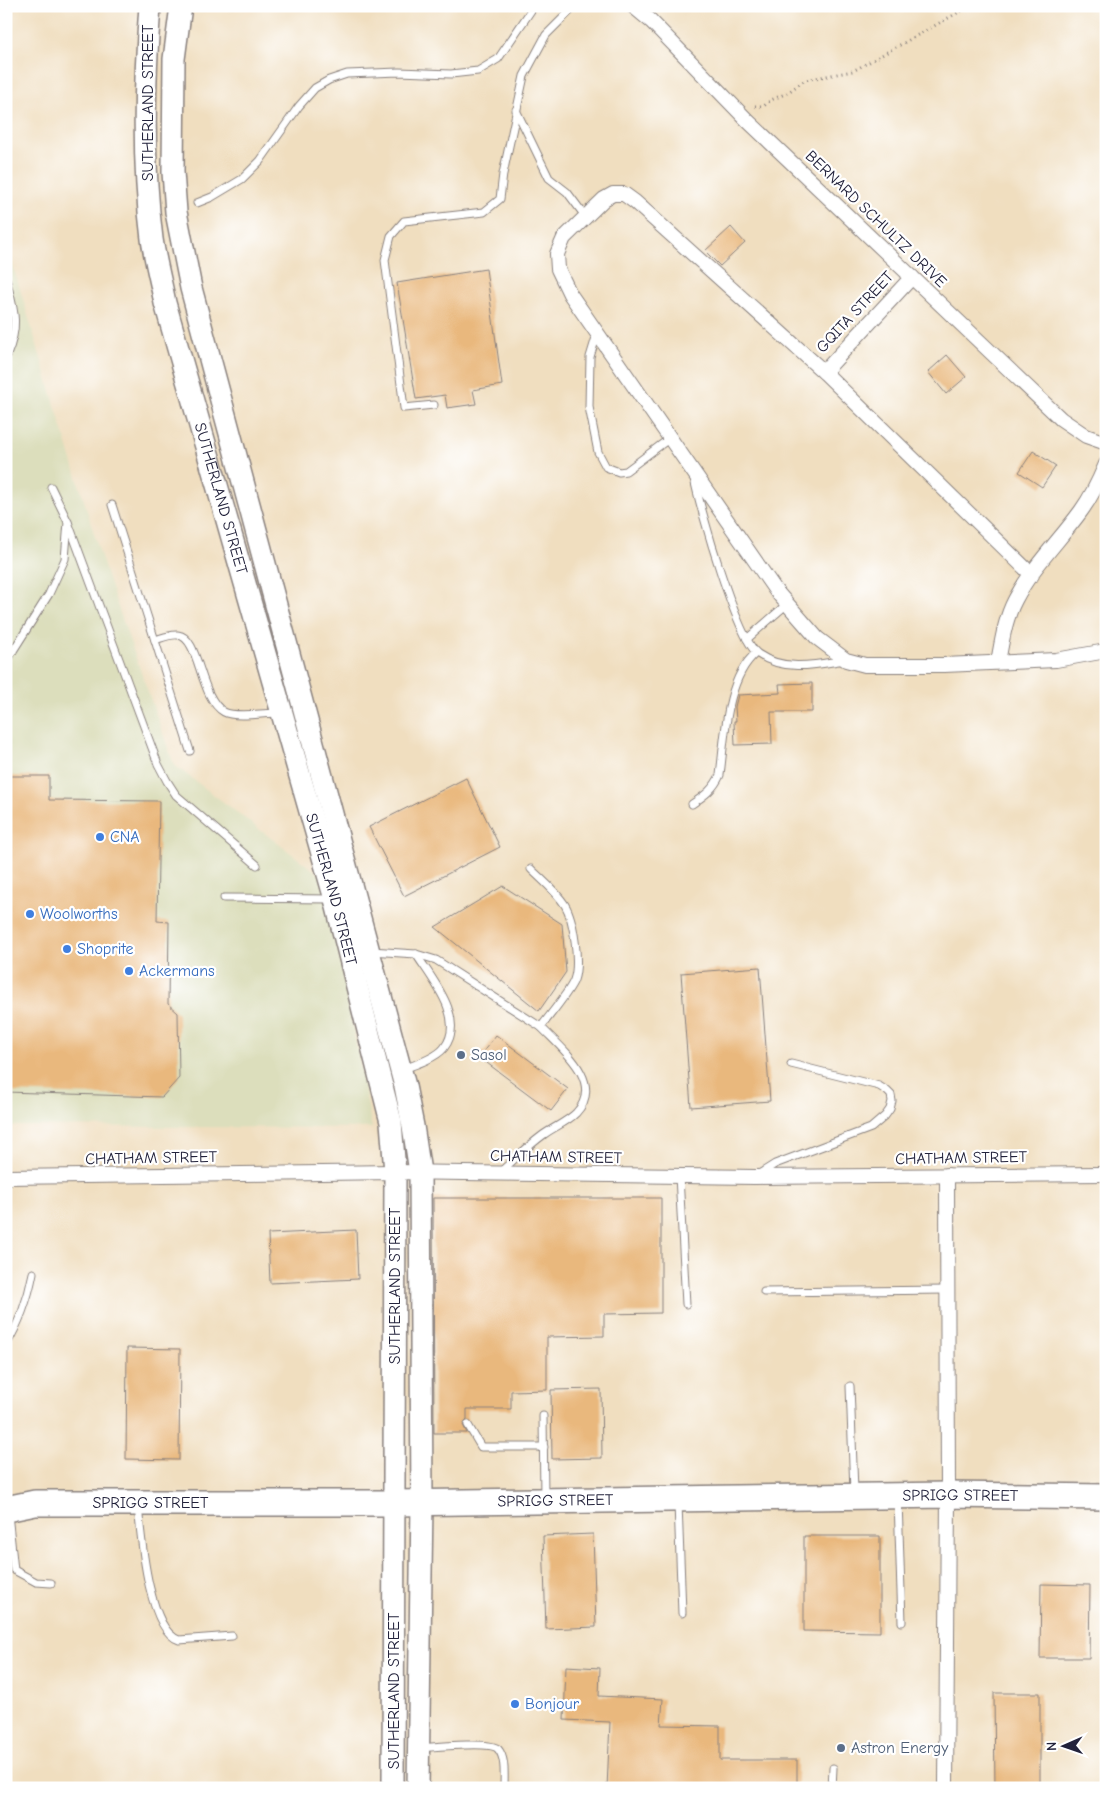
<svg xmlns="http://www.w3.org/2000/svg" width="1112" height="1794" font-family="'Comic Neue',sans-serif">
<rect width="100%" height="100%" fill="#fff"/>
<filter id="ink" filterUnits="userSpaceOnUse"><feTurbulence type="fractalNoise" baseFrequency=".02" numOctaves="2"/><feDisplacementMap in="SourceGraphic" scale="10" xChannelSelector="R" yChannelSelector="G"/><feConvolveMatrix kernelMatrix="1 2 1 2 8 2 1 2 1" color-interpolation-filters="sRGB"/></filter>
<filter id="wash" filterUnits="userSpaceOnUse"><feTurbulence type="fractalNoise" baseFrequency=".0096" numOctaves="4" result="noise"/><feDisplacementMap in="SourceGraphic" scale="20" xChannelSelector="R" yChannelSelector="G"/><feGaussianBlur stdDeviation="1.12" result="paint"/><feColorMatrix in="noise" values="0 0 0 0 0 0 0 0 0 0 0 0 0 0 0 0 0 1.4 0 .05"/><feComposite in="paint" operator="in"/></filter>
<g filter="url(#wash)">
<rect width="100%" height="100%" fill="#f0debf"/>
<polygon fill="#dcdebc" points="6,243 107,576 174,765 320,875 336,939 372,1128 6,1126"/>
<g id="blocks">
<g fill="#e9b87d">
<polygon points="731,227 745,243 720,266 705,251"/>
<polygon points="486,269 502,385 473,390 476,404 447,408 445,395 416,399 397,283"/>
<polygon points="947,355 966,377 946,394 928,372"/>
<polygon points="1033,451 1056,466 1042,487 1019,472"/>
<polygon points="812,683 812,712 771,712 772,744 735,745 734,721 736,721 735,707 738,695 780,693 779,684"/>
<polygon points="6,776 49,776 49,800 159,801 157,921 169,922 168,1004 178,1013 179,1078 162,1097 6,1092"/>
<polygon points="466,778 500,847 404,896 369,827"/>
<polygon points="503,886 562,924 566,972 539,1011 435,927"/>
<polygon points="760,967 770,1101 691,1107 681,973"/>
<polygon points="496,1035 568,1089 551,1111 479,1057"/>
<polygon points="433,1198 661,1198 661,1313 604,1314 604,1336 547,1337 547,1390 511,1391 511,1409 467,1409 467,1420 463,1425 467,1433 434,1433"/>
<polygon points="356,1230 358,1279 270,1283 268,1234"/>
<polygon points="127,1348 180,1349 179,1460 126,1459"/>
<polygon points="601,1389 602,1458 552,1459 551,1390"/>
<polygon points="593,1534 596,1627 546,1629 543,1536"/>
<polygon points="804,1536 880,1536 880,1632 804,1631"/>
<polygon points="1041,1584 1090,1585 1089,1658 1040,1658"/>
<polygon points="566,1666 600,1668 599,1696 663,1699 661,1725 720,1726 720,1760 797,1760 797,1785 720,1786 720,1788 607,1788 610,1722 564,1720"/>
<polygon points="994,1693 1040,1693 1040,1788 995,1788"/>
</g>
</g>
</g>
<g filter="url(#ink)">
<use href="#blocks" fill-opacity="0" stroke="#89807d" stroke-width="1"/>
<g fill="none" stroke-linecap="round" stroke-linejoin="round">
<g stroke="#89807d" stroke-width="9">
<g id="lane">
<polyline points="516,110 549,178 567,192 585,216"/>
<polyline points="197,203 212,197 242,179 260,161 299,106 315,88 329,80 347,74 399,72 451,74 478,71 498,59 534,6"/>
<path d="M6 279C14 310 20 324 7 355"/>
<polyline points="597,334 590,357 589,407 598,452 606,467 619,472 626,471 670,438"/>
<polyline points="434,405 404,408 385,260 391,236 404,221 484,212 500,199 503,174 524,76 546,35 575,6"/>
<path d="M694 478C700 508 737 639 758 654 784 672 815 665 844 660"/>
<polyline points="112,505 190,751"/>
<polyline points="68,522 158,764 167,781 176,795 257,865"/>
<polyline points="747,639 787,604"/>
<path d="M155 640C162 638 170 634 178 635 200 637 199 698 224 712 235 718 265 713 278 713"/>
<polyline points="6,662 49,594 65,559 68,522 51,487"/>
<path d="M692 804C704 796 714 789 720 775 725 737 726 678 756 653"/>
<polyline points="224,898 332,899"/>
<path d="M371 951 416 954 436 960 541 1027C549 1016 570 991 574 980 580 963 574 920 565 905 556 891 542 880 531 869"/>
<path d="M403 1069C415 1065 436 1058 444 1048 467 1019 431 978 416 954"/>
<path d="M499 1173C514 1160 528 1146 543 1135 554 1127 567 1122 576 1113 605 1082 562 1049 541 1027"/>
<polyline points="679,1176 686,1304"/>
<polyline points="756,1176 775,1164 871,1128 885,1116 890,1109 892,1101 891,1095 887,1091 879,1086 791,1064"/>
<polyline points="764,1292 947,1290"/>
<path d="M6 1345C20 1322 28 1299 33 1273"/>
<polyline points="850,1386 854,1491"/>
<polyline points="543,1416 544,1496"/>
<polyline points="468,1425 481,1447 544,1447"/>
<polyline points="898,1500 902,1622"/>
<polyline points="678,1503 682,1613"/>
<path d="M138 1506C141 1535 148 1630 179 1640L232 1636"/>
<polyline points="8,1514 14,1570 36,1582 51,1583"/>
<path d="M420 1748C433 1747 491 1741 498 1749 506 1758 504 1776 504 1788"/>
<polyline points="832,1788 833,1768"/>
</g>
</g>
<g stroke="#89807d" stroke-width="16">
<g id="street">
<polyline points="633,6 651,21 748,121 1061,419 1086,436 1106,443"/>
<polyline points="824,372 912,277"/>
<polyline points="1032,575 824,372 635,202 624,194 613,194 604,199 564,238 557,254 558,269 570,294 776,591 817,638 846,660 865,665 944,665 1056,660 1106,651"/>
<path d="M998 662C1002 641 1005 619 1015 600 1032 567 1060 540 1081 511 1092 496 1099 481 1106 464"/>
<polyline points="6,1177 395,1172 755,1177 1106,1174"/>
<polyline points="946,1788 948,1495 947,1175"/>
</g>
</g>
<g stroke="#89807d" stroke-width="24">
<g id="primary">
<path id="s1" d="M150 6C144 84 142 162 152 239 155 260 161 282 165 303L335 899 391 1122 395 1172 393 1788"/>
<polyline points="181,6 174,59 173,172 176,212 191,288 405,1086 413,1126 420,1172 422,1503 418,1788"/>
</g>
</g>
<g stroke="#89807d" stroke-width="28">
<g id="highway">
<path id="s2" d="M6 1509 35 1503H395L948 1495 1106 1497"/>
</g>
</g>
<polyline stroke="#89807d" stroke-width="3" stroke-dasharray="1 4" stroke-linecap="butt" points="755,106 764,106 771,100 787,93 805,80 853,71 970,6"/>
<use href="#lane" stroke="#fff" stroke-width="7"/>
<use href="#street" stroke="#fff" stroke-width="14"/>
<use href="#primary" stroke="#fff" stroke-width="21"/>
<use href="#highway" stroke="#fff" stroke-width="25"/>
</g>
</g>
<g fill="#3f7fe0" stroke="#fff" stroke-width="2">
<circle cx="100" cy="837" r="5"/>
<circle cx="30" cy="914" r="5"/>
<circle cx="67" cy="949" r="5"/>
<circle cx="129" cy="971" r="5"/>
<circle cx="515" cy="1704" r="5"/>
</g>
<g fill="#5c6f8a" stroke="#fff" stroke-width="2">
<circle cx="461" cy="1055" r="5"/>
<circle cx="841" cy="1748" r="5"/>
</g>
<g text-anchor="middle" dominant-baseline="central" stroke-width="4.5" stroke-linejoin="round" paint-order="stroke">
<g font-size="16" fill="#22223b" stroke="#fff">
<text transform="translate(148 103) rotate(-90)">SUTHERLAND STREET</text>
<text transform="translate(876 219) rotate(44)">BERNARD SCHULTZ DRIVE</text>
<text transform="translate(855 312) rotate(-47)">GQITA STREET</text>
<text stroke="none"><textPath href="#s1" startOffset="502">SUTHERLAND STREET</textPath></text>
<text stroke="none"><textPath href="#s1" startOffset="908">SUTHERLAND STREET</textPath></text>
<text transform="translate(556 1157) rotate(1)">CHATHAM STREET</text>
<text transform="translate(151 1158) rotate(-1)">CHATHAM STREET</text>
<text transform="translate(961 1158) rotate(-1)">CHATHAM STREET</text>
<text transform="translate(395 1286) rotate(-90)">SUTHERLAND STREET</text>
<text stroke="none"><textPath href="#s2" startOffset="955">SPRIGG STREET</textPath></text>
<text stroke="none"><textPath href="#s2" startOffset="550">SPRIGG STREET</textPath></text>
<text stroke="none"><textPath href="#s2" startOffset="145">SPRIGG STREET</textPath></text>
<text transform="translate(394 1691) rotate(-90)">SUTHERLAND STREET</text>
</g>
<g font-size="16" fill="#366cbe" stroke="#fff" text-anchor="start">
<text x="110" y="837">CNA</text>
<text x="40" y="914">Woolworths</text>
<text x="77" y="949">Shoprite</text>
<text x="139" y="971">Ackermans</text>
<text x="525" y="1704">Bonjour</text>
</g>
<g font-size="16" fill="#4e5e75" stroke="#fff" text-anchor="start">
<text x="471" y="1055">Sasol</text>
<text x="851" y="1748">Astron Energy</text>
</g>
</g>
<rect width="1112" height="1794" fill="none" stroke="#fff" stroke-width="25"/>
<g transform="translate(1064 1746) rotate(268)" stroke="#ffffff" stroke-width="4" paint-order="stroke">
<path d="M0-4L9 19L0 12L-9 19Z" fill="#22223b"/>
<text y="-8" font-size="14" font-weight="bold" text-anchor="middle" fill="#22223b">N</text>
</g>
</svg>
